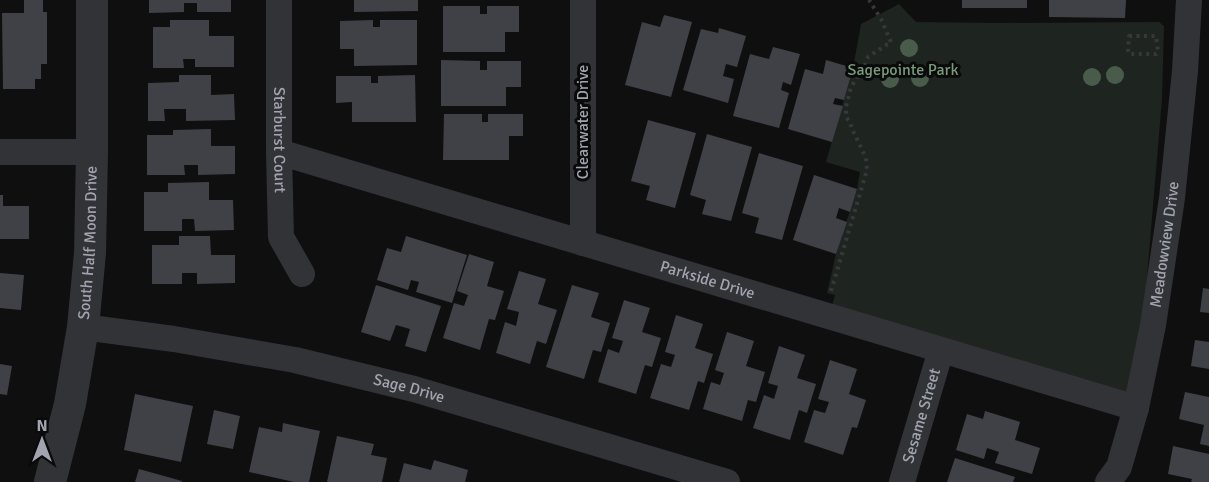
<svg xmlns="http://www.w3.org/2000/svg" width="1209" height="482" font-family="Signika,sans-serif">
<rect width="100%" height="100%" fill="#0f0f10"/>
<polygon fill="#1e241f" points="899,4 916,22 997,23 1159,22 1164,26 1162,99 1136,408 829,316 835,295 827,293 836,254 857,189 860,172 826,162 853,68 861,24"/>
<g fill="#404146">
<polygon points="24,0 43,0 43,12 47,12 47,64 41,64 41,79 35,79 35,89 3,89 2,13 24,13"/>
<polygon points="149,0 231,0 231,12 197,12 197,3 184,3 184,12 149,13"/>
<polygon points="354,0 418,0 418,11 354,12"/>
<rect x="962" y="0" width="65" height="8"/>
<polygon points="1049,0 1126,0 1125,18 1049,17"/>
<polygon points="443,6 480,6 480,14 487,14 487,6 519,6 519,32 505,32 505,52 443,52"/>
<polygon points="664,15 692,22 671,97 625,85 642,22 660,27"/>
<polygon points="170,20 209,20 209,36 234,36 234,67 195,67 195,59 183,59 184,68 153,68 153,27 170,27"/>
<polygon points="373,20 373,27 380,27 380,20 417,20 417,65 354,66 354,49 340,49 340,21"/>
<polygon points="719,28 746,36 737,67 726,64 723,76 734,79 728,103 683,90 701,29 718,33"/>
<polygon points="773,47 800,54 791,85 783,82 781,90 789,93 779,128 733,116 750,54 769,59"/>
<polygon points="441,60 480,61 480,70 487,70 487,61 521,61 521,87 506,87 506,106 441,106"/>
<polygon points="826,60 853,68 844,100 835,98 833,104 843,106 832,142 788,129 805,69 823,74"/>
<polygon points="179,75 211,75 211,95 234,94 235,120 186,121 186,109 164,109 165,121 148,121 148,83 179,82"/>
<polygon points="415,75 416,122 352,122 352,102 336,103 336,76 371,76 371,83 378,83 378,76"/>
<polygon points="444,114 482,114 482,122 488,122 488,114 523,114 523,136 509,136 509,160 443,160"/>
<polygon points="648,120 696,133 675,208 646,200 650,186 631,181"/>
<polygon points="211,129 211,146 235,146 235,174 198,175 198,165 184,165 185,175 147,175 147,135 173,135 173,130"/>
<polygon points="707,134 752,147 731,221 702,214 706,200 690,195"/>
<polygon points="759,153 803,166 782,240 755,233 759,218 742,213"/>
<polygon points="814,175 857,189 850,212 839,208 836,218 847,222 836,254 793,240"/>
<polygon points="209,182 209,200 233,200 234,230 195,231 194,219 182,219 182,231 144,231 144,192 168,192 168,183"/>
<polygon points="0,195 3,195 3,206 29,206 29,239 0,239"/>
<polygon points="179,236 210,236 211,255 235,255 235,283 197,284 197,273 182,273 182,284 152,284 152,245 179,245"/>
<polygon points="406,236 467,255 452,303 416,292 419,282 411,280 408,290 377,280 387,248 401,252"/>
<polygon points="469,254 494,262 487,286 504,291 495,320 489,319 480,350 443,338 454,303 464,306 468,295 457,291"/>
<polygon points="519,271 546,279 538,304 557,310 546,344 537,341 530,364 496,353 505,322 516,326 519,312 507,309"/>
<polygon points="0,273 24,275 21,310 0,308"/>
<polygon points="376,285 441,306 426,352 405,346 410,329 396,325 390,341 361,332"/>
<polygon points="572,285 599,293 591,317 610,323 601,352 593,350 584,379 546,367"/>
<polygon points="1203,288 1209,289 1209,313 1200,312"/>
<polygon points="624,300 650,308 642,332 661,338 652,367 645,365 636,394 598,382 608,349 619,353 623,341 612,338"/>
<polygon points="676,315 703,324 695,348 713,354 704,383 698,381 689,410 650,398 661,364 671,367 675,355 665,352"/>
<polygon points="727,332 754,341 746,366 765,372 756,402 748,400 742,421 703,409 711,382 720,385 724,373 715,370"/>
<polygon points="1195,340 1209,342 1209,369 1191,366"/>
<polygon points="779,346 805,355 797,378 816,384 807,413 799,410 790,440 753,428 764,395 774,399 778,386 768,383"/>
<polygon points="830,360 857,369 849,394 866,400 857,428 852,427 843,455 804,442 814,410 825,413 829,402 818,399"/>
<polygon points="0,364 12,366 7,395 0,394"/>
<polygon points="1185,392 1209,397 1209,446 1200,444 1204,425 1179,419"/>
<polygon points="135,394 193,406 181,462 124,450"/>
<polygon points="214,410 240,416 233,449 207,444"/>
<polygon points="985,411 1020,422 1015,440 1040,448 1032,474 995,463 999,452 987,448 984,459 956,450 967,414 983,419"/>
<polygon points="283,423 320,431 309,482 294,482 249,472 259,427 282,432"/>
<polygon points="337,436 374,444 371,455 387,458 382,482 327,482"/>
<polygon points="1173,446 1209,454 1209,482 1191,482 1192,479 1168,474"/>
<polygon points="955,458 1015,477 1013,482 947,482"/>
<polygon points="434,460 468,470 465,482 399,482 404,463 431,470"/>
<polygon points="139,469 182,481 182,482 135,482"/>
</g>
<g fill="none" stroke-linecap="round" stroke-linejoin="round">
<g stroke="#36383c" stroke-width="4" stroke-dasharray="3 4.5" stroke-linecap="butt">
<polygon points="1129,36 1156,36 1158,51 1156,54 1129,54 1128,50"/>
<polyline points="831,291 867,170 866,158 852,129 850,122 846,117 846,107 851,87 865,65 868,57 886,45 890,44 891,42 881,19 869,0"/>
</g>
<g stroke="#323337" stroke-width="26">
<path id="s1" d="M279 0V152L281 237 302 274"/>
<polyline points="583,0 583,243"/>
<polyline points="0,152 92,152"/>
<path id="s2" d="M279 152 1136 408"/>
<path id="s3" d="M83 327 174 339 295 360 414 389 727 482"/>
<path id="s4" d="M902 482 941 350"/>
<path id="s5" d="M1108 482 1119 467 1136 408 1153 325 1172 198 1185 71 1189 0"/>
</g>
<path stroke="#323337" stroke-width="32" id="s6" d="M50 482 70 404 83 327 90 253 92 152V0"/>
</g>
<g fill="#495c4b">
<circle cx="909" cy="48" r="9"/>
<circle cx="1115" cy="75" r="9"/>
<circle cx="1092" cy="77" r="9"/>
<circle cx="920" cy="78" r="9"/>
<circle cx="890" cy="79" r="9"/>
</g>
<g text-anchor="middle" dominant-baseline="central" stroke-width="6" stroke-linejoin="round" paint-order="stroke">
<g font-size="16" fill="#799b7c" stroke="#0a0a0b">
<text x="903" y="70">Sagepointe Park</text>
</g>
<g font-size="16" fill="#a1a5b0" stroke="#0a0a0b">
<text transform="translate(583 122) rotate(-90)">Clearwater Drive</text>
<text stroke="none"><textPath href="#s1" startOffset="140">Starburst Court</textPath></text>
<text stroke="none"><textPath href="#s6" startOffset="243">South Half Moon Drive</textPath></text>
<text stroke="none"><textPath href="#s5" startOffset="246">Meadowview Drive</textPath></text>
<text stroke="none"><textPath href="#s2" startOffset="447">Parkside Drive</textPath></text>
<text stroke="none"><textPath href="#s3" startOffset="332">Sage Drive</textPath></text>
<text stroke="none"><textPath href="#s4" startOffset="69">Sesame Street</textPath></text>
</g>
</g>
<g transform="translate(42 440)" stroke="#0a0a0b" stroke-width="4.5" paint-order="stroke">
<path d="M0-4.5L10 22L0 15L-10 22Z" fill="#a1a5b0"/>
<text y="-9" font-size="16" font-weight="bold" text-anchor="middle" fill="#a1a5b0">N</text>
</g>
</svg>
